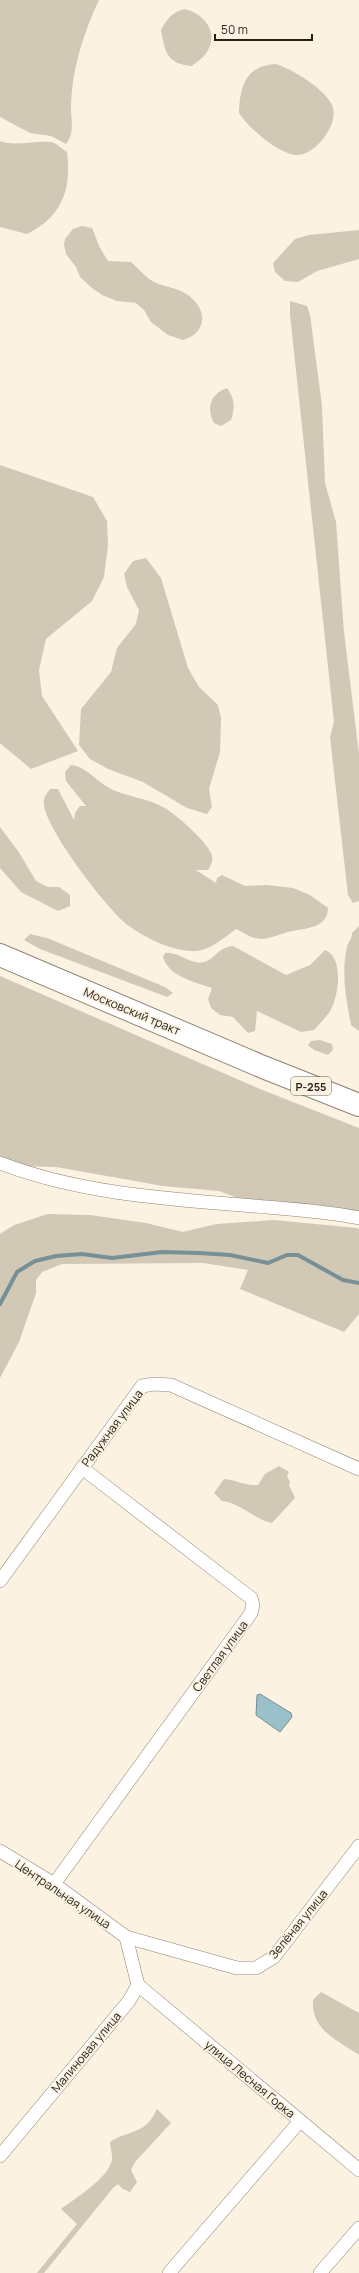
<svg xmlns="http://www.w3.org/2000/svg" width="359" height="2273" font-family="Manrope,sans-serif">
<rect width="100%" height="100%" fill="#fcf2e1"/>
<g fill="#d2c8b6">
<path d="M0 0H99C83 34 72 69 71 106 71 121 75 133 66 144L51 136 30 133 0 117Z"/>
<path d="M185 9C202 13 218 30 209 48 206 56 198 61 192 66 167 64 165 52 161 30 167 19 172 12 185 9Z"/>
<path d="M276 64C292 69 329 91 333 108 338 126 314 157 295 155 277 153 248 127 239 113 240 86 245 66 276 64Z"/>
<path d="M0 141C15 147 34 140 51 142 56 143 62 149 67 152 72 189 62 217 27 234L0 227Z"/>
<path d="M82 226 92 228 100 248 108 261 131 262C139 269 145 277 154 282 162 286 172 287 181 291 196 298 211 317 196 333 194 336 187 338 183 340L168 335 151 322 144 310 136 303 117 301 102 295 92 288 80 277 76 267 66 254 64 245 65 239 73 229Z"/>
<polygon points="359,230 359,259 317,271 298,282 285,281 275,272 273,263 295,239 309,235"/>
<polygon points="290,301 307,306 310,315 322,406 325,483 336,522 344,632 359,754 359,901 353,903 348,895 330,737 334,722 290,315"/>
<path d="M227 388C235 399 235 408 231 420L221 426 214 423C206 408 210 394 227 388Z"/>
<polygon points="0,465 93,497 107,521 108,545 104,577 92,601 46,639 39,670 42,696 78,751 31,769 0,743"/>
<polygon points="146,558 161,578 188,668 199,687 218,705 221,718 220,752 209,789 212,807 207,814 187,808 143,782 108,769 90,759 79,745 81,709 111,672 117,648 136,624 139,610 127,587 124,574 133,561"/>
<path d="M71 765C87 767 97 782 111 789 128 797 147 798 163 807 176 814 205 840 211 853 214 860 211 865 208 870H196L216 883 217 878 222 875 245 886 267 885 293 888 310 895 328 908C328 929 304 928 288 932 280 934 270 939 261 939 252 939 244 933 236 929 225 937 210 950 197 951 174 952 147 939 129 926 110 913 39 822 44 800 44 797 48 792 50 789H58L74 820 75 813 80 806H86L66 781 65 772Z"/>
<polygon points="0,827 18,851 36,881 48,887 59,887 70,895 70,906 58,911 21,892 0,868"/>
<path d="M359 926V1031L351 1025C346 1000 341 972 347 947 348 941 352 940 352 933Z"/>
<polygon points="30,934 47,938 165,987 173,993 167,997 40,949 24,940"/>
<path d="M233 946 286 975 310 965 325 950C343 957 339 990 333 1005 330 1014 321 1022 314 1030L301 1032 257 1011 255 1031 248 1033 233 1017 220 1015 211 1008 208 999 212 988C195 982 169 977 163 957L165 953C179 951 191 966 204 962 216 959 216 948 233 946Z"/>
<polygon points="0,976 260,1089 359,1128 359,1216 240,1199 219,1191 163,1186 56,1167 19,1166 0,1161"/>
<polygon points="320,1040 332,1044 333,1050 328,1055 314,1050 308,1045 311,1041"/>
<polygon points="48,1214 90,1215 146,1223 183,1232 216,1224 274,1220 357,1228 359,1229 359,1314 344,1332 240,1289 248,1270 203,1263 62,1264 42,1272 36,1280 36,1293 19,1342 0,1378 0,1234 14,1225"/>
<path d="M279 1466 289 1472 287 1476 290 1482 289 1485 295 1498 272 1523C253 1519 241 1503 222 1501L214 1493 224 1479C236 1480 246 1486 258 1485L265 1474Z"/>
<path d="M321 1992 359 2013V2055C337 2040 311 2030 313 2000Z"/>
<path d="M157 2109 171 2123 135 2162 131 2170 137 2182 130 2192 123 2189 118 2184 113 2188 44 2273H37L77 2224 61 2209C75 2198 108 2179 112 2160 113 2156 110 2147 110 2142 122 2133 139 2133 148 2123 152 2119 155 2113 157 2109Z"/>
</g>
<polygon fill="#9ac0ca" stroke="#769095" points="260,1694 291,1713 292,1717 280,1732 256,1715 257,1695"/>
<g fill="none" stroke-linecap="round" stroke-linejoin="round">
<polyline stroke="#769095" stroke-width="4" points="0,1304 17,1272 35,1261 56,1256 82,1254 112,1258 162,1252 199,1253 230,1255 268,1263 287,1255 298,1255 343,1280 359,1283"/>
<g stroke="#8e8575" stroke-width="14">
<g id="street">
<path d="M0 1163C81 1194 169 1199 253 1206 288 1209 325 1211 359 1218"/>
<polyline points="0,1581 142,1386 154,1384 171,1385 359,1469"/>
<polyline points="0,1851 54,1884 126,1937 237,1968 256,1968 274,1957 359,1846"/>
<polyline points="54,1884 251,1613 253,1605 251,1598 82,1468"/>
<polyline points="138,1985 359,2170"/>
<polyline points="0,2156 129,2001 138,1985 126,1937"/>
<polyline points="169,2273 300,2121"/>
<polyline points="320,2273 359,2228"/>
</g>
</g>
<g stroke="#8e8575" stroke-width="24">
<polyline id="highway" points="0,955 263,1067 359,1105"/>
</g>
<use href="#street" stroke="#fff" stroke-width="13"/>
<use href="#highway" stroke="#fff" stroke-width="22"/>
</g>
<g text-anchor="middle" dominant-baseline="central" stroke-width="3.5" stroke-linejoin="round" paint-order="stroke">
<rect fill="#fcf2e1" stroke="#645e55" stroke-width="1" x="291" y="1077" width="40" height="18" rx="3"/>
<g font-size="11" font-weight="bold" fill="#231f19">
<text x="311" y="1086">Р-255</text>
</g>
<g font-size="12" fill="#231f19" stroke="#fcf2e1">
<text transform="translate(132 1011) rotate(23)">Московский тракт</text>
<text transform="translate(112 1428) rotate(-53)">Радужная улица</text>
<text transform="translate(220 1656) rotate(-54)">Светлая улица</text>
<text transform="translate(63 1894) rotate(34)">Центральная улица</text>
<text transform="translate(298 1924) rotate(-51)">Зелёная улица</text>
<text transform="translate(86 2052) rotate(-50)">Малиновая улица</text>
<text transform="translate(250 2079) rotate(40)">улица Лесная Горка</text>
</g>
</g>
<path d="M215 34v6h97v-6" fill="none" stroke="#231f19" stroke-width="2"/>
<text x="221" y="34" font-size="12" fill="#231f19" stroke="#fcf2e1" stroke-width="3" paint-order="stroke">50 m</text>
</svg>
